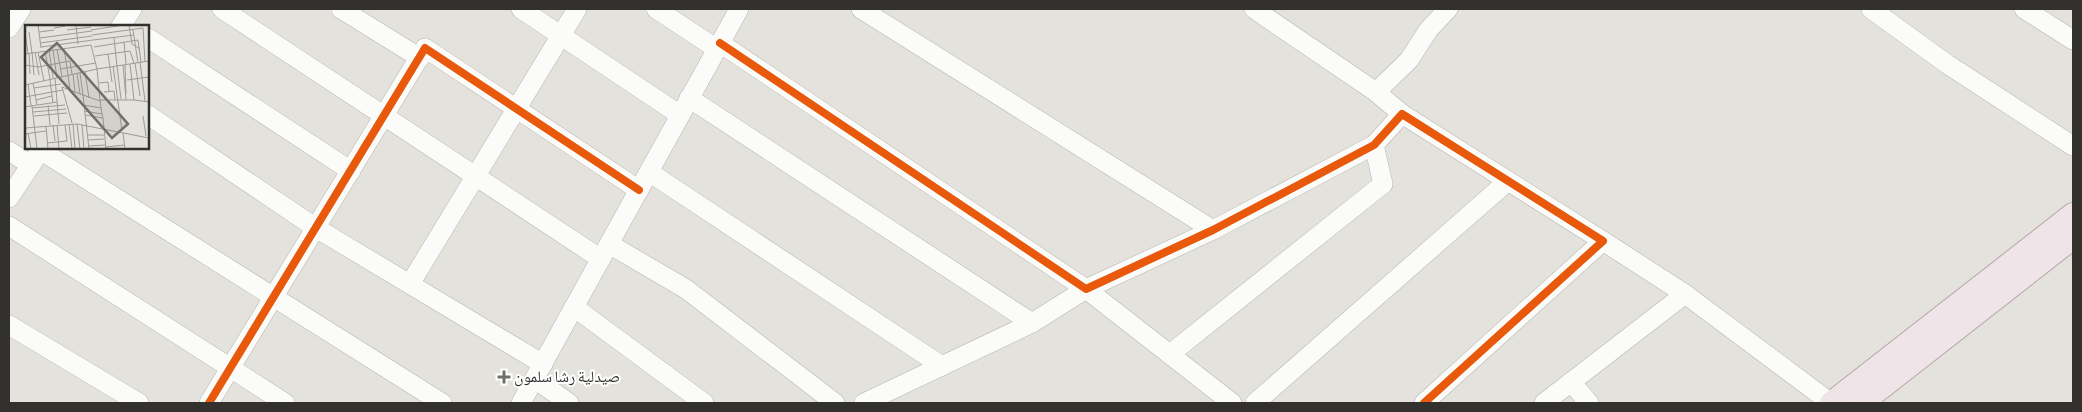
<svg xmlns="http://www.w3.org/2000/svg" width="2082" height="412" font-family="'Sofia Sans Condensed','Noto Naskh Arabic',sans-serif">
<rect width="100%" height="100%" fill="#e4e2dc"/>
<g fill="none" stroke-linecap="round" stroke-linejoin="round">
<g stroke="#b7b6b2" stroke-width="20">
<g id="minor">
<polyline points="222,9 601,259"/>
<polyline points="341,9 420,58"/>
<polyline points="521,9 680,115"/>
<polyline points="656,9 717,49"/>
<polyline points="861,9 1213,230"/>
<polyline points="1254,9 1376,92 1402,114"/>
<polyline points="1871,9 1947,64 2073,146"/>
<polyline points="2024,9 2073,40"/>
<polyline points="121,26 132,9"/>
<polyline points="9,28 21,9"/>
<polyline points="148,38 351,171"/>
<polyline points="720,43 1086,289 1213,230 1374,145 1402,114 1603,241 1424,403"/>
<polyline points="1376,92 1409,60 1429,29 1448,9"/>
<polyline points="689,98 1032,323"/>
<polyline points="148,115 316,228 543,364"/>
<polyline points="40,150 442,403"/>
<polyline points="9,151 31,165"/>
<polyline points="649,172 942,366"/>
<polyline points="9,198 42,148"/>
<polyline points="9,226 285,403"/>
<polyline points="609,244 686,289 835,403"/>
<polyline points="410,284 577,9"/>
<polyline points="1685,294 1831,403"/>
<polyline points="574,307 704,403"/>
<polyline points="9,325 139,403"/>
<polyline points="1170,354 1383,184 1374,145"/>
<polyline points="535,379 569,403"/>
<polyline points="1571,382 1589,403"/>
<polyline points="209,403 425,48 639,190"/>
<polyline points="521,403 739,9"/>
<polyline points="864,403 1032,323 1086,289 1232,403"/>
<polyline points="1255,403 1508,181"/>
<polyline points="1544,403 1685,294 1603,241"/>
</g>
</g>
<g stroke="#b6a5a7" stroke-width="24">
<g id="major">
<polyline points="1831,403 2073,214"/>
<polyline points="1862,403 2073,238"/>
</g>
</g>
<use href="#minor" stroke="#fbfbfa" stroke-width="19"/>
<use href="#major" stroke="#efe5e8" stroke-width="22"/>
<g stroke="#fff" stroke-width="11">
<g id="cycleway">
<polyline points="720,43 1086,289 1213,230 1374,145 1402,114 1603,241 1424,403"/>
<polyline points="209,403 425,48 639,190"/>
</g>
</g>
<use href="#cycleway" stroke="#e8590c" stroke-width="8"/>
</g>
<path fill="#716f6a" stroke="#fff" stroke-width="2" d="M501.5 369.5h5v5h5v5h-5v5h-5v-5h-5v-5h5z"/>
<g text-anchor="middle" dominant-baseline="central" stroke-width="4" stroke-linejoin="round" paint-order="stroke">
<g font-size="16" fill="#33312d" stroke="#fff" text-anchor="start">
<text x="514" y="377">صيدلية رشا سلمون</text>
</g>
</g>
<g transform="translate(25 25)">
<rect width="124" height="124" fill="#e4e2dc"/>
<path fill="none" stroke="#9d9b96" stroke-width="1" d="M13 0 16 23M51 0 53 19M104 0 107 19 115 24M29 3 45 0M42 5 66 2M66 5 99 0M108 5 113 38M4 7 7 28M14 7 29 5M0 8 3 28M67 10 118 3 120 37M15 13 67 6M89 13 92 41M68 15 109 10M99 17 101 39M15 18 67 11M16 22 68 15M69 22 113 15 116 37M39 23 43 50M32 24 37 52M24 25 28 53M28 25 32 53M20 26 25 54M7 27 9 50M10 27 14 50M13 27 19 56M4 28 5 49M0 29 66 20 72 44 0 60M83 29 87 57M70 31 105 26 109 38M115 37 120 76M110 38 115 71M0 40 13 42 45 36 47 49M98 40 101 75M100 40 101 69M88 41 97 106M92 41 96 74M35 44 71 38M60 47 64 73M52 48 55 69M55 48 58 70 75 76 77 89 59 86M48 49 50 67M43 50 45 65M30 53 34 99M25 55 28 78M102 55 124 52M8 58 12 80M74 58 83 57 84 67M3 59 6 81M9 63 36 59M79 67 89 66 90 75M0 72 38 65M11 75 27 71M75 75H109L105 39M109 75 124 77M75 76 72 44 124 36M23 80 25 100M58 80 76 83M7 81 12 124M0 82 32 77M7 83 40 80M8 87 41 84M60 90 78 93 77 89M9 91 42 88M118 91 121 111M78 93 81 124M47 98 37 62 58 70 64 124M44 99 47 124M48 99 50 124M52 99 55 124M28 100 30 116M32 100 34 124M57 100 59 124M21 101 23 124M0 103 52 99 124 113M3 108 6 124M98 108 100 124M0 109 21 106M62 110H79M63 115 79 114M22 118 42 116 40 100M64 121 80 120M80 122 100 120"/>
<path fill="#716f6a" fill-opacity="0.15" stroke="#716f6a" stroke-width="2.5" d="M32 18 103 99 87 113 16 32Z"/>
<rect width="124" height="124" fill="none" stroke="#33312d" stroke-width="2.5"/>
</g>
<rect width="2082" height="412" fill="none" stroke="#33312d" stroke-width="20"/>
</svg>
